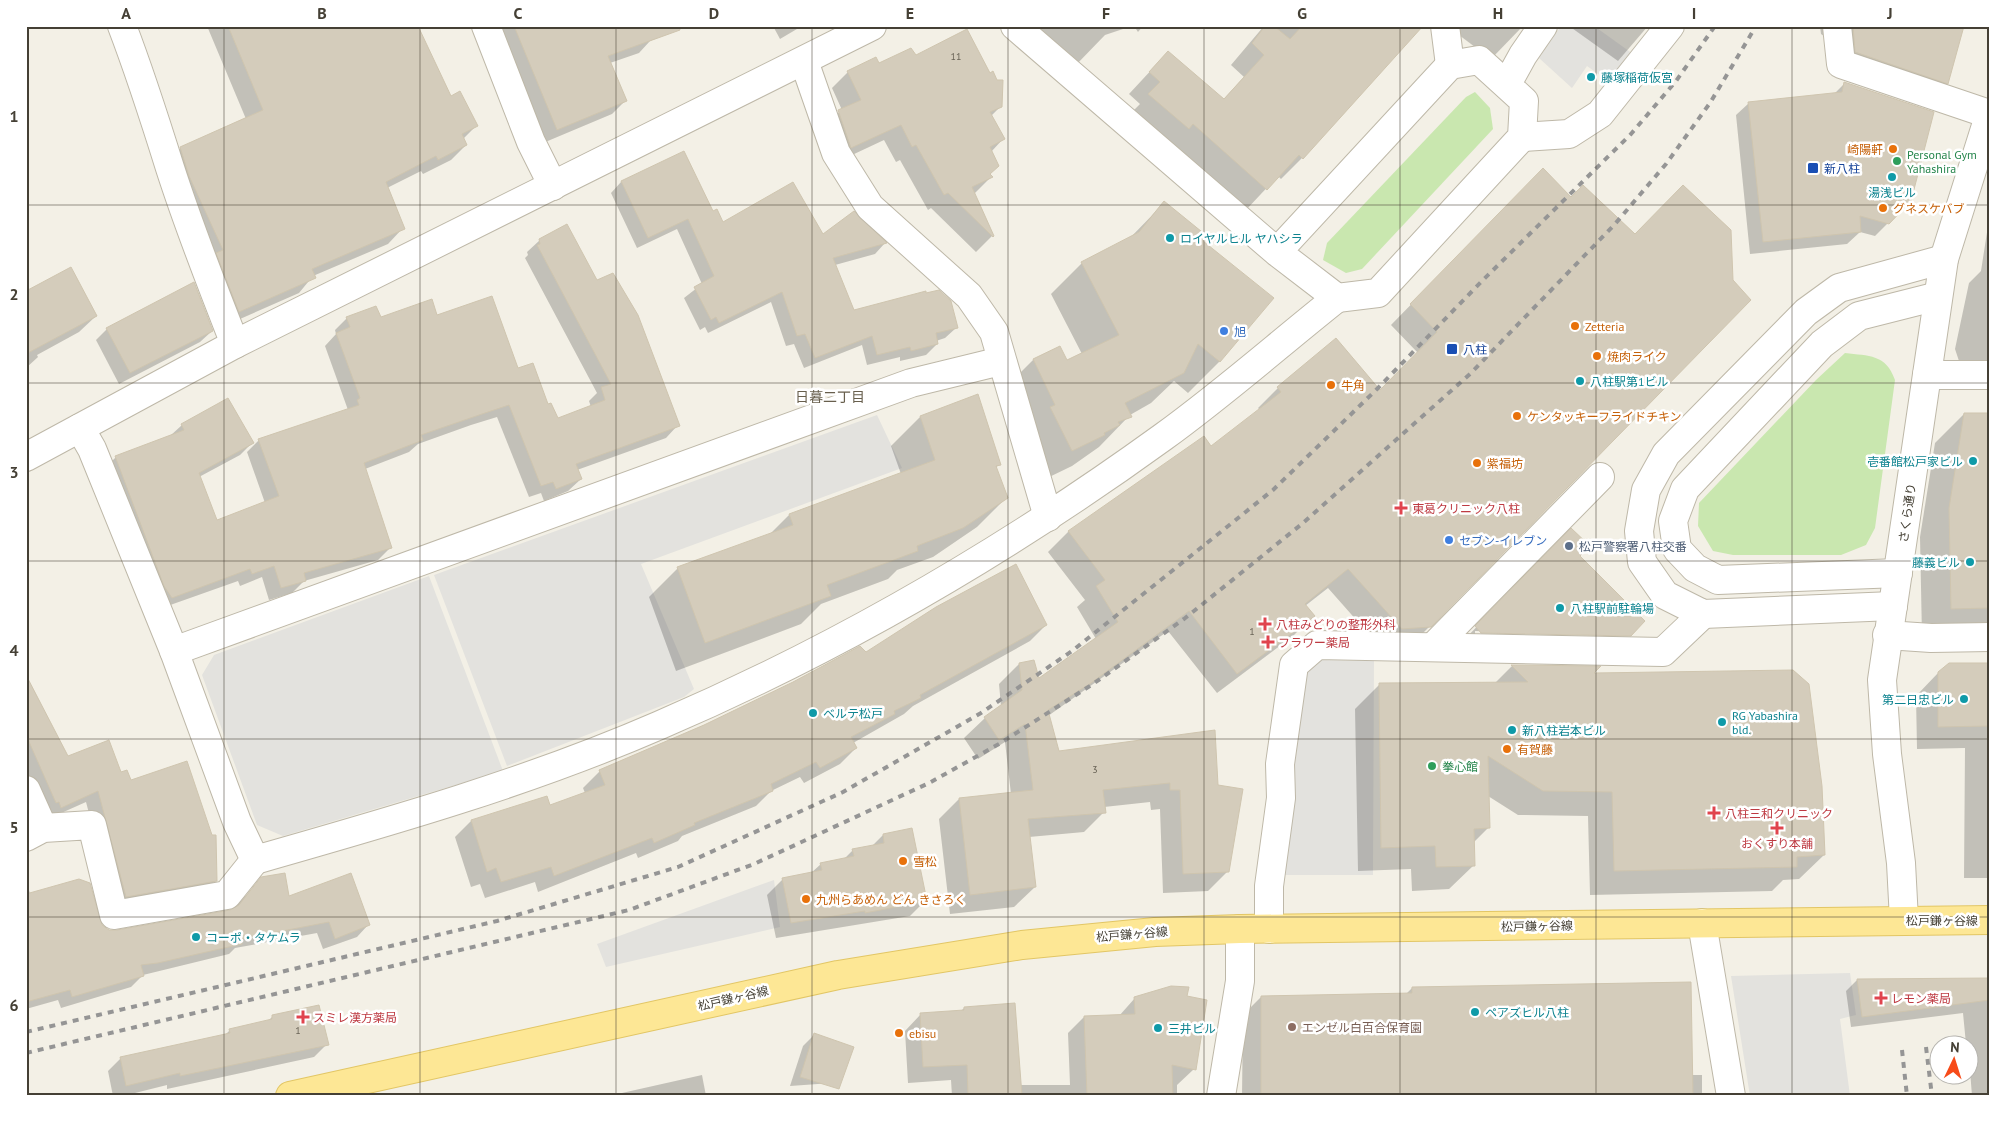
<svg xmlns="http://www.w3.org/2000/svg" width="2016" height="1122" font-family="'PT Sans','Noto Sans JP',sans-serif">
<rect width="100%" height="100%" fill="#f3f0e6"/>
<g fill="#c9e7af">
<polygon points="1475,92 1490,108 1493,129 1362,269 1346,273 1323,260 1327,243 1466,97"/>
<path d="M1845 353C1869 356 1886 354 1895 380L1875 528 1866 545 1841 555H1733L1713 551 1698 526 1699 503 1816 380Z"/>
</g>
<g fill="#e3e2de">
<polygon points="1561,26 1594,26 1633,54 1611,83 1587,66 1572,88 1539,58"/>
<polygon points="877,415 902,468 641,564 694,689 684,697 507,766 434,575"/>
<polygon points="429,576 503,771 283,836 257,825 202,675 214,655"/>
<polygon points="1322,660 1374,661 1373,875 1284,875 1278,871 1307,671"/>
<polygon points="774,880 780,927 606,967 597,944"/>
<polygon points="1850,973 1856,1015 1840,1019 1850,1096 1750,1096 1731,976"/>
</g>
<g fill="#0003">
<polygon points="207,26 417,26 451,98 476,126 463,139 466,145 451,160 423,174 421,171 387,188 403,228 388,244 313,276 299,293 224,326 165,164 181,148 246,119"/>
<polygon points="494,26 684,26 650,41 639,53 610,63 626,100 612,114 543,143"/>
<polygon points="773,26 802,26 780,39"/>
<polygon points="1038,26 1132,26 1105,35 1074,67 1035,35 1040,28"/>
<polygon points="1134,26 1143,26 1138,32"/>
<polygon points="1264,26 1413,26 1302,158 1281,179 1278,176 1245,211 1128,116 1140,104 1129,94 1168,52 1223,100 1244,77 1231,65"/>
<polygon points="1447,26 1523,26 1491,59"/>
<polygon points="1569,26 1648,26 1618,61"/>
<polygon points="1820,26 1963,26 1947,83 1925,105 1821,34"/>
<polygon points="916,56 1001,106 991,116 1003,139 991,152 989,174 991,177 974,194 993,235 976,252 931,208 928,210 900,160 896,162 884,140 835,163 822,127 842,110 832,88 848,72"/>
<polygon points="1845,83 1910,201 1875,236 1860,232 1847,244 1750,254 1736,115 1749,103 1833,95"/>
<polygon points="683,153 712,212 722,223 885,243 875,254 835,265 853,311 956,328 945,338 936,341 937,344 926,355 900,361 900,357 867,365 862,345 804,368 794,344 786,346 771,302 708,333 705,327 700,330 684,298 702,284 677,229 637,248 611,193 621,182"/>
<polygon points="1523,190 1430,626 1409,647 1381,648 1328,588 1305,606 1313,616 1293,636 1217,693 1168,631 1048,716 1058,752 1217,786 1228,871 1208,891 1163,893 1160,809 1151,810 1150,802 1104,807 1104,812 1084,832 1029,837 1035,887 1014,907 950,914 939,819 959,799 1011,794 1005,742 978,759 964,738 985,718 1001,706 999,684 1019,664 1038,680 1096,639 1077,607 1085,600 1048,552 1068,532 1204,438 1211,447 1260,410 1258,408 1278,388 1379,392 1418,353 1391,325"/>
<polygon points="1164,203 1201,241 1272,298 1219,362 1188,393 1174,381 1151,403 1130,415 1099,447 1072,466 1041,481 1002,391 1033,360 1059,347 1066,362 1082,354 1051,294 1082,263 1129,239"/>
<polygon points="1990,213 1990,376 1960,364 1955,349 1969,283 1981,271"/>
<polygon points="540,240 678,425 666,438 577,470 581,479 568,491 544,501 541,493 529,497 497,417 471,425 418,444 409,452 365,469 390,548 378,560 304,581 292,593 269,600 262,577 240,586 238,581 159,609 104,469 116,457 170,436 182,425 252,443 240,455 199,477 216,521 265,503 247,452 259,440 348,410 325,346 336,334 335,330 347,318 437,316 517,370 557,420 591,407 589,401 597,393 525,258 528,255 527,252"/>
<polygon points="26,292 96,316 79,332 37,355 38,357 26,368"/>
<polygon points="107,329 212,331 200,342 119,384 96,340"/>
<polygon points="1964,414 1990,414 1990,636 1922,637 1920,537 1935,443"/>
<polygon points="920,417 999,464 996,468 1006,498 977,527 933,557 897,570 888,579 821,604 801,624 676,671 649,597 678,568 769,535 789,515 901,474 891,446"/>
<polygon points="1571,530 1579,556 1628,634 1475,631 1475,634 1628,637 1614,651 1461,643"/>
<polygon points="1046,625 1030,641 913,706 904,714 853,743 856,748 840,764 804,783 800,777 771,791 756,806 682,836 678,841 638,858 636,853 538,892 535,882 485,898 480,884 471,887 455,837 471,821 550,807 585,793 583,788 599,772 865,654"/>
<polygon points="1990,664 1990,878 1964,878 1965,748 1917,749 1916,696 1938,673"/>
<polygon points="1512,666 1598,668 1591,675 1824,855 1799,879 1783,880 1772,891 1590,895 1588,816 1518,815 1488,796 1488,828 1473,843 1474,865 1449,889 1412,891 1411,869 1358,871 1355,709 1379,685 1494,684"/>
<polygon points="26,675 68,758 121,774 130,781 216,880 205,892 114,908 86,802 50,818 26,793"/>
<polygon points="883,835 926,900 910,916 776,938 767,895 783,879 811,873 821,864 844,859 853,850 871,847"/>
<polygon points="26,879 30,894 108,931 117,932 230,912 262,879 288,897 368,925 357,937 323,949 317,933 235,948 229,954 143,975 131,987 61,1008 58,1000 26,1009"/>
<polygon points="1990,979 1990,1096 1972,1096 1968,1044 1966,1044 1963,1013 1851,1027 1846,991 1857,980"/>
<polygon points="1412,988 1692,1075 1702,1075 1702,1096 1242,1096 1243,1015 1261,997 1406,994"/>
<polygon points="1186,997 1194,1069 1177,1085 1177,1096 952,1096 951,1080 908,1083 905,1031 921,1014 960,1012 964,1008 1020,1085 1070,1085 1068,1033 1084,1017 1119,1016 1135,998"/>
<polygon points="273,1016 327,1044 314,1057 167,1089 167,1085 123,1096 113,1096 108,1071 121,1058 224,1036 230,1030 267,1022"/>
<polygon points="814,1035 832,1083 790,1086 803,1046"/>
<polygon points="702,1075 706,1096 612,1096 613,1095"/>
</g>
<g fill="#d4ccbb" stroke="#cfc5af">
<polygon points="228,26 418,26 451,96 460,91 478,126 462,134 467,145 438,160 436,156 386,182 405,229 312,269 316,278 239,312 216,253 223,250 189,176 180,147 263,110"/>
<polygon points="514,26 679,26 680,30 608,56 627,101 557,130"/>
<polygon points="1265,26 1274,26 1290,39 1302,26 1423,26 1303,159 1299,155 1267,190 1193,124 1189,129 1148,94 1160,82 1149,72 1168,51 1224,99 1264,55 1252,43"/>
<polygon points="1853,26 1964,26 1948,84 1855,52"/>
<polygon points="967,29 990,73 993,71 997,80 1003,80 1002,107 990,112 1005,139 990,147 999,166 990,174 993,177 972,187 994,236 993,237 948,193 944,195 916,145 912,147 901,125 851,148 838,110 861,100 847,71 876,57 879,63 911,48 916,55"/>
<polygon points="1844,82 1934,112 1911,201 1889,224 1860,216 1861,232 1763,242 1748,102 1842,92"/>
<polygon points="684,151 713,211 717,209 723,222 793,182 823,234 854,211 887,243 833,258 854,310 926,291 926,293 939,290 951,301 958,328 936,333 938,344 911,351 910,347 877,355 872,336 815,358 805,334 797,336 782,292 719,323 716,317 711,320 694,287 714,276 688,219 648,238 621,181"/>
<polygon points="1543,168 1571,197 1583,185 1635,234 1683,185 1731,230 1733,280 1751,300 1431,627 1402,629 1348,569 1305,604 1315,616 1237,674 1189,611 1091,683 1048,710 1059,751 1215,730 1218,785 1243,789 1229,872 1183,874 1180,790 1170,790 1170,783 1103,790 1106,813 1028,819 1036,887 970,895 959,798 1033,790 1025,724 999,740 984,717 1022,690 1019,663 1034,660 1039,678 1118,622 1096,586 1105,580 1068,531 1204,436 1211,446 1281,392 1277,387 1336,338 1380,390 1437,332 1410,304"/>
<polygon points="1164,201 1207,236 1203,241 1274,298 1220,362 1198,344 1184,373 1125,403 1132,417 1118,422 1120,425 1104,433 1105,435 1072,451 1050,407 1055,405 1033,359 1060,346 1067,360 1119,335 1081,262 1139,232"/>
<polygon points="567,224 597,280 613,273 638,315 680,426 576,464 582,479 556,489 553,482 541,486 509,405 485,413 421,435 423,440 364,463 392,548 304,573 306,581 281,588 274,566 252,574 250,569 172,598 164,586 115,456 184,430 181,424 228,398 254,443 199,473 217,520 279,496 258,439 359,405 357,400 360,398 336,333 350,327 346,317 376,306 381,317 432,299 437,315 492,296 518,368 533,363 548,404 551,403 558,418 605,400 601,387 611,384 537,245 540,244 539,239"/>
<polygon points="71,267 97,316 26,354 26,291"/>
<polygon points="194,282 213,331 130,373 106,328"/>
<polygon points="978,394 1001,465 996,466 1008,498 963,528 917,546 918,551 827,585 831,596 705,643 677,567 793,525 789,514 935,460 920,416"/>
<polygon points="1964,413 1990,413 1990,608 1951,609 1949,508"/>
<polygon points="1571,528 1590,546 1580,556 1645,621 1631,636 1481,633 1475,626"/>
<polygon points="1016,564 1047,625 920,695 921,698 894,711 895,714 851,737 857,748 820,768 816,762 771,784 773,791 694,823 695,825 654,843 652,838 554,876 551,867 501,882 496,868 487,872 471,820 547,796 550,805 605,785 599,770 704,725 793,682 860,646 866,652 936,607"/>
<polygon points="1949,663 1990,663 1990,726 1938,727 1938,672"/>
<polygon points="1511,665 1601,666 1594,673 1793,670 1809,684 1822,786 1825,855 1797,857 1797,867 1614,871 1612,792 1543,791 1488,756 1490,828 1474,829 1475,866 1436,867 1435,846 1381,848 1379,683 1528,682"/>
<polygon points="26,675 68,756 109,740 121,772 127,770 131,780 187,761 212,835 216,835 217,881 126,897 98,791 61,808 59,802 56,803 26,735"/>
<polygon points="912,828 927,901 865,913 865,911 791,923 782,878 822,870 820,863 854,856 852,849 884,843 883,834"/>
<polygon points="285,873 289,896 351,873 370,925 335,939 329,922 241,939 242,944 158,963 141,965 144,976 72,997 70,990 26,1002 26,894 79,879 90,883 102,925 109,930 117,930 230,910 239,905 261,877"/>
<polygon points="1990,978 1990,1000 1862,1017 1857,979"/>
<polygon points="1691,982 1693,1096 1261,1096 1261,996 1412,993 1412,987"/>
<polygon points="1171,986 1189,987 1187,996 1207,1000 1196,1070 1172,1065 1173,1096 1087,1096 1084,1016 1135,1014 1134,997"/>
<polygon points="1015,1003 1022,1096 968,1096 967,1065 923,1067 920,1013 964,1010 964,1007"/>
<polygon points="319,1005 329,1045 180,1076 180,1073 126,1086 120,1057 230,1033 229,1029 272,1019 272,1015"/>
<polygon points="814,1033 854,1047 839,1089 800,1077"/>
</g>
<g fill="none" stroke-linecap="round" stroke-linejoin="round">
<g stroke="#beb8a8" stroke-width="30">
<g id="minor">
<path d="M122 26C140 73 155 120 170 168 189 227 212 286 235 344"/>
<polyline points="486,26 531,142 553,186"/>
<polyline points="1015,26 1277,252 1337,298 1378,293 1522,137 1524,101 1479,60 1450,65 1277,252"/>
<polyline points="1445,26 1450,65"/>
<polyline points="1837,26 1841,64 1989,114"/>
<polyline points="804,61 836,153 870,207 969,296 994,332 1048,517"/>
<polyline points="1507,84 1523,55 1543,26"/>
<polyline points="1522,137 1569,134 1600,114 1670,26"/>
<polyline points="1927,375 1990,375"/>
<path d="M80 428 92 449 174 651 237 822 255 860C392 821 529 782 660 725 837 649 1007 550 1163 437 1224 393 1279 344 1337 298"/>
<polyline points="26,457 235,344 872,26"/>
<polyline points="1898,573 1718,580 1695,568 1677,549 1673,521 1685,489 1822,344 1859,316 1938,296"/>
<polyline points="1893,606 1703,614 1665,595 1642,562 1639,531 1646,490 1666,454 1806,312 1839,288 1944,259"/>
<polyline points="1887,635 1931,638 1990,637"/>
<polyline points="1434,646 1600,477"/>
<polyline points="174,651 911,383 1001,361"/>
<polyline points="26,790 43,828"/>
<polyline points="26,837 43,828 92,825 114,915 227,895 255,860"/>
<polyline points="1904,920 1901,863 1887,754 1882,680 1944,259 1990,113"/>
<polyline points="1702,923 1731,1096"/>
<polyline points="1269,929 1269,886 1281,798 1280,764 1294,665 1317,645 1663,652 1703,614"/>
<polyline points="1221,1096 1240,981 1240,929"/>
</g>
</g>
<g stroke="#e2c665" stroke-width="30">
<polyline id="major" points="290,1096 838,975 1022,945 1155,932 1240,929 1990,920"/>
</g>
<use href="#minor" stroke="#fff" stroke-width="28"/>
<use href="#major" stroke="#fde795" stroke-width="28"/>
<g stroke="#959595" stroke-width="4" stroke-dasharray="6 6" stroke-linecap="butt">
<polyline points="26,1032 497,921 678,867 843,792 981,713 1072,651 1273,490 1377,389 1483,280 1631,134 1676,81 1715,26"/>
<polyline points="1926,1047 1932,1096"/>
<polyline points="1902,1050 1907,1096"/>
<polyline points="26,1053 629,910 754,864 929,783 999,744 1093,684 1184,619 1303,523 1471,373 1615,224 1666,164 1710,103 1756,26"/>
</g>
</g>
<path fill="none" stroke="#454035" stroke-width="1" stroke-opacity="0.55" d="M224 26V1096M420 26V1096M616 26V1096M812 26V1096M1008 26V1096M1204 26V1096M1400 26V1096M1596 26V1096M1792 26V1096M26 205H1990M26 383H1990M26 561H1990M26 739H1990M26 917H1990"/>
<g fill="#0f9aa8" stroke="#fff" stroke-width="2">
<circle cx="1591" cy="77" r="5"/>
<circle cx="1892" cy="177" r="5"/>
<circle cx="1170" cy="238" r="5"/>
<circle cx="1580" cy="381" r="5"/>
<circle cx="1973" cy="461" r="5"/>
<circle cx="1970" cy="562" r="5"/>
<circle cx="1560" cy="608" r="5"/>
<circle cx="1964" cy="699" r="5"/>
<circle cx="813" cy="713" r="5"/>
<circle cx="1722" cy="722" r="5"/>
<circle cx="1512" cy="730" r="5"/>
<circle cx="196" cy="937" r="5"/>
<circle cx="1475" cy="1012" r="5"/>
<circle cx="1158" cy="1028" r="5"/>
</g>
<g fill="#e8710a" stroke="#fff" stroke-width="2">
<circle cx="1893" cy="149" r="5"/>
<circle cx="1883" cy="208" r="5"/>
<circle cx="1575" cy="326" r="5"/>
<circle cx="1597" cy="356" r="5"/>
<circle cx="1331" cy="385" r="5"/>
<circle cx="1517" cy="416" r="5"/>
<circle cx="1477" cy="463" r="5"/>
<circle cx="1507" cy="749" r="5"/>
<circle cx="903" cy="861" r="5"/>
<circle cx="806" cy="899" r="5"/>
<circle cx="899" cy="1033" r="5"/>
</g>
<g fill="#2e9e5b" stroke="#fff" stroke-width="2">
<circle cx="1897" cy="161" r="5"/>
<circle cx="1432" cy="766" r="5"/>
</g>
<g fill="#1a4fb4" stroke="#fff" stroke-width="2">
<rect x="1807" y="162" width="12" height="12" rx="2.5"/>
<rect x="1446" y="343" width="12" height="12" rx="2.5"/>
</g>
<g fill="#3f7fe0" stroke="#fff" stroke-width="2">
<circle cx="1224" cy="331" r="5"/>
<circle cx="1449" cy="540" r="5"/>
</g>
<g fill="#e0444e" stroke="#fff" stroke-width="2">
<path d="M1398.5 500.5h5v5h5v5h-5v5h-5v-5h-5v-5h5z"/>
<path d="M1262.5 616.5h5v5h5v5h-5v5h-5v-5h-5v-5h5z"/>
<path d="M1265.5 634.5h5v5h5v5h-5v5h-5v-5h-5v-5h5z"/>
<path d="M1711.5 805.5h5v5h5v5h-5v5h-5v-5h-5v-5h5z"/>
<path d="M1774.5 820.5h5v5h5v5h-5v5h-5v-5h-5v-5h5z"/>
<path d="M1878.5 990.5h5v5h5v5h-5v5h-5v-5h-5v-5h5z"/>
<path d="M300.5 1009.5h5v5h5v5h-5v5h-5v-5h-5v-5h5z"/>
</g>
<circle fill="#5c6f8a" stroke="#fff" stroke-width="2" cx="1569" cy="546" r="5"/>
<circle fill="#8d6e63" stroke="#fff" stroke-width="2" cx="1292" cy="1027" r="5"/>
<g text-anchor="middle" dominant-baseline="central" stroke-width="5" stroke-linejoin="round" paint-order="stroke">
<g font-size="10" fill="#696356">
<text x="956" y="56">11</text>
<text x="1252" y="631">1</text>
<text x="1095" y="769">3</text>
<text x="298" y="1030">1</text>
</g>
<g font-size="12" fill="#0d838f" stroke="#fff" text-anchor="start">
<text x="1601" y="77">藤塚稲荷仮宮</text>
<text x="1892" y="192" text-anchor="middle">湯浅ビル</text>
<text x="1180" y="238">ロイヤルヒル ヤハシラ</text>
<text x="1590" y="381">八柱駅第1ビル</text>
<text x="1963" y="461" text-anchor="end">壱番館松戸家ビル</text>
<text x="1960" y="562" text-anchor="end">藤義ビル</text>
<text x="1570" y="608">八柱駅前駐輪場</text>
<text x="1954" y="699" text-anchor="end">第二日忠ビル</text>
<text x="823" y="713">ベルテ松戸</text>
<text x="1732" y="715">RG Yabashira<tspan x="1732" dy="14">bld.</tspan></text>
<text x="1522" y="730">新八柱岩本ビル</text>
<text x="206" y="937">コーポ・タケムラ</text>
<text x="1485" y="1012">ペアズヒル八柱</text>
<text x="1168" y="1028">三井ビル</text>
</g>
<g font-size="12" fill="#c56008" stroke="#fff" text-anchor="start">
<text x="1883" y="149" text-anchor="end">崎陽軒</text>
<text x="1893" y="208">グネスケバブ</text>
<text x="1585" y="326">Zetteria</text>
<text x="1607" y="356">焼肉ライク</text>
<text x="1341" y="385">牛角</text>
<text x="1527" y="416">ケンタッキーフライドチキン</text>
<text x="1487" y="463">紫福坊</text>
<text x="1517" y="749">有賀藤</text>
<text x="913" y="861">雪松</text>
<text x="816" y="899">九州らあめん どん きさろく</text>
<text x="909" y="1033">ebisu</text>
</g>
<g font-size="12" fill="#27864d" stroke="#fff" text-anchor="start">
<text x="1907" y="154">Personal Gym<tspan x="1907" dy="14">Yahashira</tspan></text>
<text x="1442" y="766">拳心館</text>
</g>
<g font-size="12" fill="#164399" stroke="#fff" text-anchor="start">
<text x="1824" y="168">新八柱</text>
<text x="1463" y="349">八柱</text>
</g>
<g font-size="12" fill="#366cbe" stroke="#fff" text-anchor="start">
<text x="1234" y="331">旭</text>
<text x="1459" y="540">セブン-イレブン</text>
</g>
<g font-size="12" fill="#be3a42" stroke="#fff" text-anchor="start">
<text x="1412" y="508">東葛クリニック八柱</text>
<text x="1276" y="624">八柱みどりの整形外科</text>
<text x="1278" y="642">フラワー薬局</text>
<text x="1725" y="813">八柱三和クリニック</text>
<text x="1777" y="843" text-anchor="middle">おくすり本舗</text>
<text x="1891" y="998">レモン薬局</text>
<text x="313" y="1017">スミレ漢方薬局</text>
</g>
<g font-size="12" fill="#454035" stroke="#fff">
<text transform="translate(1907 513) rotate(-82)">さくら通り</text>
<text x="1942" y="920">松戸鎌ヶ谷線</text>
<text transform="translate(1537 926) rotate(-1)">松戸鎌ヶ谷線</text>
<text transform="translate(1132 934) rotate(-5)">松戸鎌ヶ谷線</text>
<text transform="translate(733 998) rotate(-13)">松戸鎌ヶ谷線</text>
</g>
<g font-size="12" fill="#4e5e75" stroke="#fff" text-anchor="start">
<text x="1579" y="546">松戸警察署八柱交番</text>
</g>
<g font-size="12" fill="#785e54" stroke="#fff" text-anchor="start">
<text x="1302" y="1027">エンゼル白百合保育園</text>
</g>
<g font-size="14" fill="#685f4d" stroke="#fff">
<text x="830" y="397">日暮二丁目</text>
</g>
</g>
<rect width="2016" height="1122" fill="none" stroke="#ffffff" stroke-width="55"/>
<g transform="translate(1954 1060) rotate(4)"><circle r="24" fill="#ffffff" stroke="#b5b3ae"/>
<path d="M0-4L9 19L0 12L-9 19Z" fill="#f74b19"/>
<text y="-8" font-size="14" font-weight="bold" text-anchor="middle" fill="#454035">N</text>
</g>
<rect x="28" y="28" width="1960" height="1066" fill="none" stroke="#454035" stroke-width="2"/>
<g font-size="16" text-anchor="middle" font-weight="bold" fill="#454035">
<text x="126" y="19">A</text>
<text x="322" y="19">B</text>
<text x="518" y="19">C</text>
<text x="714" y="19">D</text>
<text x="910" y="19">E</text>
<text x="1106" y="19">F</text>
<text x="1302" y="19">G</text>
<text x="1498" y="19">H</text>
<text x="1694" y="19">I</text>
<text x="1890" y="19">J</text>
<text x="14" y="122">1</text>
<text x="14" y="300">2</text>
<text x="14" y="478">3</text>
<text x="14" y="656">4</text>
<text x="14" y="833">5</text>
<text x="14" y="1011">6</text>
</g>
</svg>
